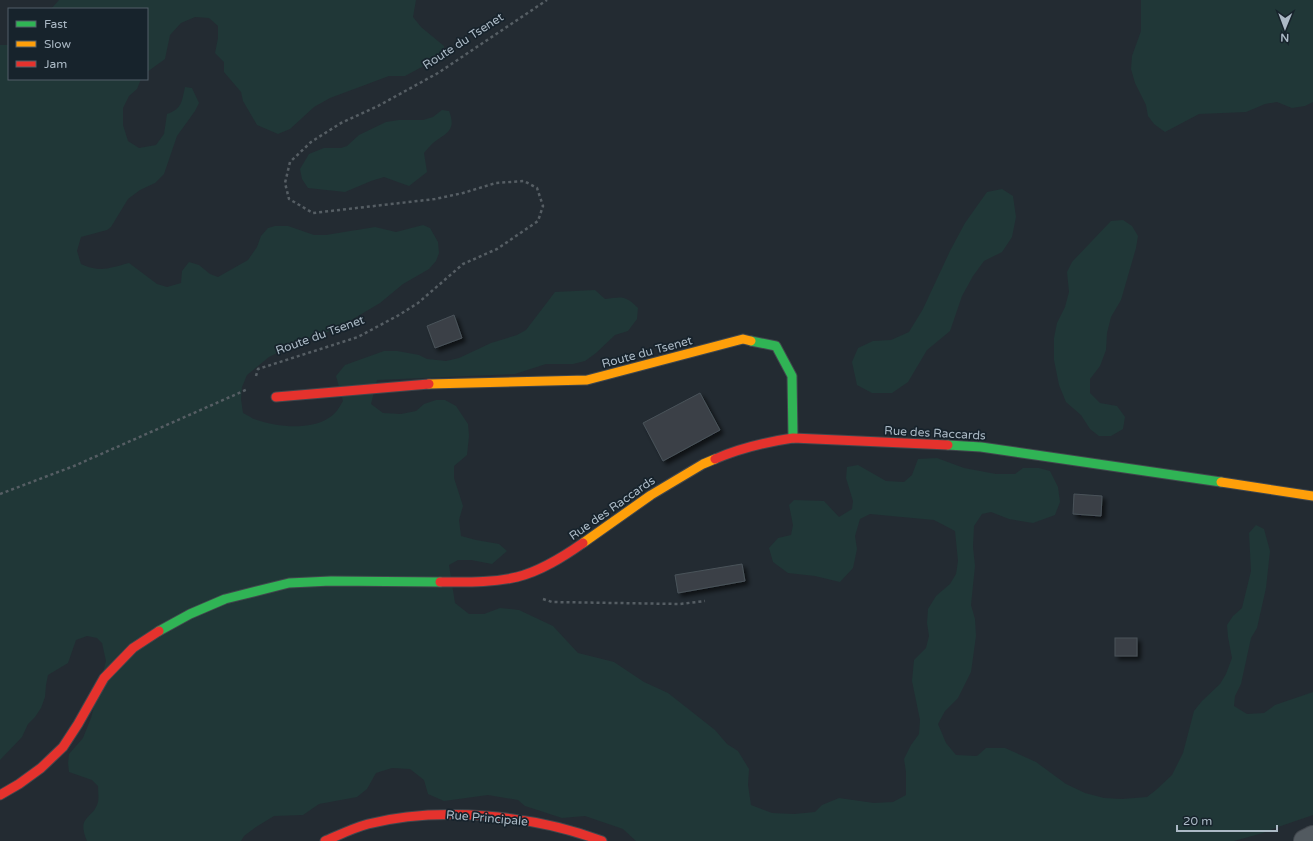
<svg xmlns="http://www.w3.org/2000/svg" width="1313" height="841" font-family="'Varela Round',sans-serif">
<defs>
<filter id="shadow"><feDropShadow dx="3.5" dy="3.5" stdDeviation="2" flood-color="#0009"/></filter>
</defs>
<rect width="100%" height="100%" fill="#232b32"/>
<g fill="#203737">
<polygon points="59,0 416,0 413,17 421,27 444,46 444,55 405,76 389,76 330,98 314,107 290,129 278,134 257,125 243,101 241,92 224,72 224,62 215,53 218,38 218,26 209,18 195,17 181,23 170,35 165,59 147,72 147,9 51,9"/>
<polygon points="1141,0 1313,0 1313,102 1305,106 1292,108 1277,102 1265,104 1246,112 1199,114 1165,132 1154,124 1148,116 1146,105 1135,83 1131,69 1132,56 1141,31"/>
<path d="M0 45H9V79H141L137 89 129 96 123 108V125L128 141 139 148 156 145 164 134 167 114C182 109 182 101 185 87L192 88 199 103 195 111 177 136 164 174 155 183 140 190 128 199 111 227 107 230 81 237 77 251 81 264C100 273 110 268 129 263L157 284 167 287 181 283 182 271 189 262 199 265 210 274 218 277 248 260 257 247 261 236 268 228 275 226H288L314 235H326L375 227 396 232 423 225 430 228 438 242 439 253 436 261 429 269 403 284 380 303 338 328 291 346 269 357 247 375 242 387 241 399 243 413C248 415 252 419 257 420 276 427 310 430 327 419 335 415 339 408 343 401L336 376 345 365 384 351H397L419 355 427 359 446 361 459 358 491 343 517 335 526 330 555 292 595 290 605 299C622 297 625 295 638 308L637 319 628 331 615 335 596 353 585 361 573 364H546L515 374 377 380 371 404 383 413 401 414 416 411 424 404 436 400H445L456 406 468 424 469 436 467 455 454 466V478L463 506 459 520 461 536 476 540 499 544 507 551 492 564 471 560H458L449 565 455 603 469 614H484L500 608 519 610 553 626 578 653 614 662 644 682 668 693 715 730 727 744 738 751 749 769 748 785 751 805 772 813 794 814 815 812 822 805 839 798 874 803 893 802 906 795V772L904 759 911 745 919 734 920 720 912 681 914 660 926 648 929 636 927 623 928 609 936 596 950 584 956 574 958 561 955 531 934 520 870 514 860 519 855 536 857 549 853 568 840 582 815 576 788 573 773 562 769 548 778 538 791 535 793 525 789 505 794 500 824 501 839 517 852 509 853 501 846 478 847 467 858 465 886 481 904 482 912 475 918 459 937 458 964 468 996 474H1015L1023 468H1039L1050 471 1058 487 1060 502 1055 515 1033 523 1009 519 991 512 982 514 974 526 973 547 975 566 971 605 975 619 976 636 971 672 958 698 945 711 938 724 946 743 956 755 977 756 986 748H1005L1036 762 1066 784 1085 793 1104 798 1122 799 1147 797 1156 790 1172 775 1183 753 1194 711 1202 701 1220 684 1226 674 1232 658 1228 637 1227 625 1233 616 1242 608 1251 571 1249 533 1256 525 1264 529 1270 551 1266 588 1257 628 1251 638 1241 684 1235 696 1234 706 1247 714 1264 713 1275 705 1313 692V815L1278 827 1263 833 1234 841H636L623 829 585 816 562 818 525 806 518 800 488 795 444 801 428 794 424 780 410 769 392 768 376 773 367 789 357 797 319 804 303 815 274 816 256 827 244 836 241 841H87C76 815 93 820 98 802 99 797 98 791 98 786L92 780 69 772 68 763 69 754 83 738 91 718 106 661 102 643 97 638 87 636 76 640 68 663 48 675 46 685 45 697 41 708 35 717 28 724 22 737 0 760Z"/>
<path d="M442 110 449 111C457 131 446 133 433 143 430 146 427 149 424 153L427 172 409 186 384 177 371 181 345 192 308 188 302 179 300 169 309 154 324 148H341L347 146 359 135 386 122 399 120H423L433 117Z"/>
<polygon points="1002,189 1013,196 1016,217 1012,237 1002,252 984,261 973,276 962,296 950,331 927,350 908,382 892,393 872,393 857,385 852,362 858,348 873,341 891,340 909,332 923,309 950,251 965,223 987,192"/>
<polygon points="1123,220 1132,226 1138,236 1136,248 1121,300 1111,317 1107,333 1106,350 1100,366 1090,379 1090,393 1100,403 1117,406 1125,417 1123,429 1111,436 1099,436 1090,429 1081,415 1066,402 1059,385 1054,360 1054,338 1057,323 1065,307 1069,292 1067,272 1072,262 1111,221"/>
</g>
<g fill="#3a4147" stroke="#4a535a" filter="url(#shadow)">
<polygon points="454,315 462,338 435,348 427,326"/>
<polygon points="700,393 720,430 663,461 643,423"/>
<polygon points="1074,494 1102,496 1101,516 1073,514"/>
<polygon points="742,564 745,581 678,593 675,575"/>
<rect x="1115" y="638" width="22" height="18"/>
</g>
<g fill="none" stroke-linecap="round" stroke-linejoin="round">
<g stroke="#41474d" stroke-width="24">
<polyline id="street" points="1305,841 1313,837"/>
</g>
<g stroke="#41474d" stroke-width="11">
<g id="fast">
<polyline points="751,341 776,346 792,376 793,438"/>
<polyline points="948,445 981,447 1221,482"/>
<polyline points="159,631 190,614 225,599 289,583 331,581 440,582"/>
</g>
</g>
<g stroke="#41474d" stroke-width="11">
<g id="slow">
<polyline points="429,384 587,380 743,339 751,341"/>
<polyline points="1221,482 1313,496"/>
<polyline points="583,543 651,495 703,464 715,459"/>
</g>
</g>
<g stroke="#41474d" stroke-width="11">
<g id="jam">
<polyline points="276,397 429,384"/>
<path d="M715 459C740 448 766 442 793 438L948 445"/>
<path d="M440 582C465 582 492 583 517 577 541 571 563 557 583 543"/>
<polyline points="0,795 19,784 41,768 63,747 78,724 104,678 133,648 159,631"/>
<path d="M325 841C339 835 353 828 368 824 439 806 534 815 602 841"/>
</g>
</g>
<g stroke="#565e64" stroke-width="2.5" stroke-dasharray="3 3" stroke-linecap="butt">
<polyline points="256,376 258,369 358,337 399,315 418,303 463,264 497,249 538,221 543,206 537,188 524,181 496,183 463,193 435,199 313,213 289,199 285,183 290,162 311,142 341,123 378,106 438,73 547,0"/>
<polyline points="0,494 74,466 248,389"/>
<polyline points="543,599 552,602 680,604 705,601"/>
</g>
<use href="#street" stroke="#525a60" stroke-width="22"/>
<use href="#fast" stroke="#30b455" stroke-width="9"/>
<use href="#slow" stroke="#ff9f0a" stroke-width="9"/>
<use href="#jam" stroke="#e5322d" stroke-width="9"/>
</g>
<g text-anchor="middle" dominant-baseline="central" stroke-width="3.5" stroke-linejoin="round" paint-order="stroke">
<g font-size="12" fill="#abb9c5" stroke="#17232c">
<text transform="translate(463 41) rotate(-33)">Route du Tsenet</text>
<text transform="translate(320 335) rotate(-20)">Route du Tsenet</text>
<text transform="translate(647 352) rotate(-15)">Route du Tsenet</text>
<text transform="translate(935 433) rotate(3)">Rue des Raccards</text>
<text transform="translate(612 508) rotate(-35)">Rue des Raccards</text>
<text transform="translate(487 818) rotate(5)">Rue Principale</text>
</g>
</g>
<rect x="8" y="8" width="140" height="72" fill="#17232c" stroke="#525f69"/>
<rect x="16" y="21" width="20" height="6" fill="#30b455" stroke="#525f69"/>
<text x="44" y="28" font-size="12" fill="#abb9c5">Fast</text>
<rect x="16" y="41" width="20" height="6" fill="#ff9f0a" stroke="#525f69"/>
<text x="44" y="48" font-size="12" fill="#abb9c5">Slow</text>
<rect x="16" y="61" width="20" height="6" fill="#e5322d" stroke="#525f69"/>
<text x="44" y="68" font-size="12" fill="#abb9c5">Jam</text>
<g transform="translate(1285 28) rotate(181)" stroke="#17232c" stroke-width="3" paint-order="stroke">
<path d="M0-3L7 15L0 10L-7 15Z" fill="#abb9c5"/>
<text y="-6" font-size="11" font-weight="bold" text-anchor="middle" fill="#abb9c5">N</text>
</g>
<path d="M1177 825v6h100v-6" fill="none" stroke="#abb9c5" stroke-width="2"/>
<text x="1183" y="825" font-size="12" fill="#abb9c5" stroke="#17232c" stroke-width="3" paint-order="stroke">20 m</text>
</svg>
